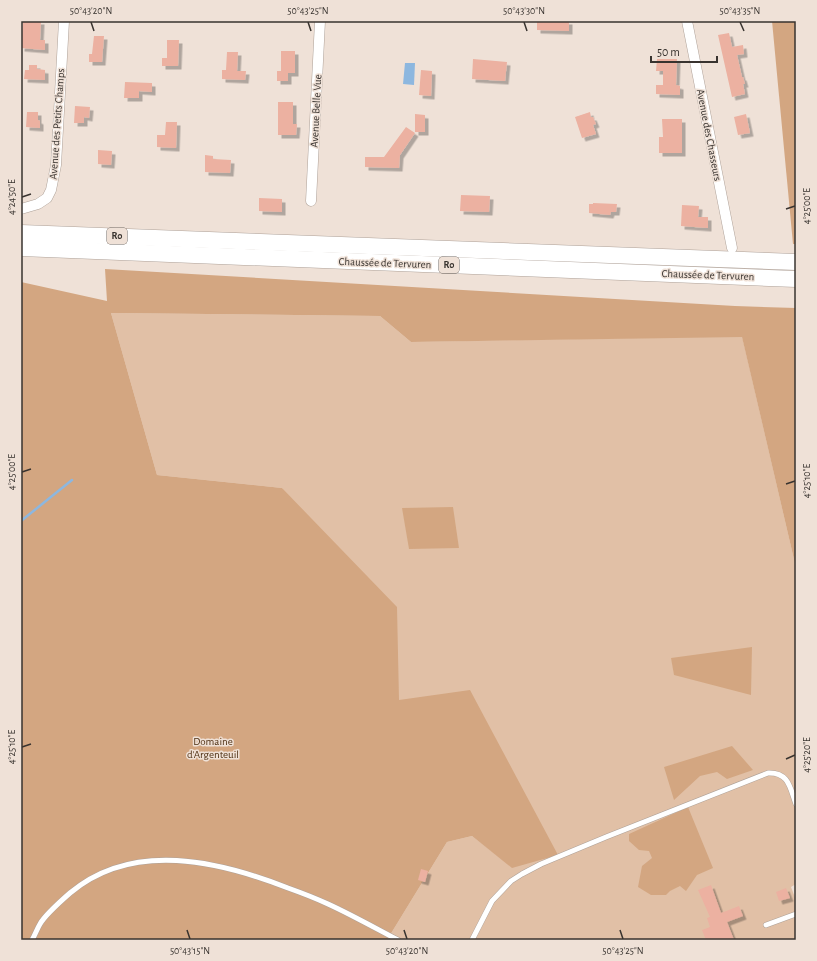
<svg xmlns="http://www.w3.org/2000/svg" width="817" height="961" font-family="'Alegreya Sans',sans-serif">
<defs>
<filter id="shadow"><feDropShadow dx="3.5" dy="3.5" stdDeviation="0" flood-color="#0004"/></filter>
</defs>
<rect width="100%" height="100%" fill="#efe1d7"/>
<polygon fill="#e1c0a6" points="111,313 380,316 411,342 742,336 796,568 796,884 791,887 796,900 796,940 387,940 447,842 472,836 512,867 399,700 282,488 157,475"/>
<g fill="#d3a681">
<polygon points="772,21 796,21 796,244 793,244"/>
<polygon points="105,269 735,306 796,308 796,568 742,337 411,342 380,316 111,313 157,475 282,488 397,607 399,700 470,690 558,855 512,868 472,836 447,842 387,940 21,940 21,282 107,301"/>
<polygon points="453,507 459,548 409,549 402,508"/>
<polygon points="752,647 751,695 674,675 671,658"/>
<polygon points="732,746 753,770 727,779 717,772 700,776 674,800 664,767"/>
<polygon points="688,807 713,868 697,875 686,891 680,886 670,891 666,895 651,895 638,887 642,866 652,858 649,851 639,850 629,841 629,834"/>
</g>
<polygon fill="#8db7df" points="405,63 415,63 414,85 403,84"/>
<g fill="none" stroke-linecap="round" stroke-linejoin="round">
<polyline stroke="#8db7df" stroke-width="2.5" points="21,521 72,480"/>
</g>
<g fill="#ecb1a1" filter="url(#shadow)">
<polygon points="23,21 41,21 40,40 45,40 45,50 21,48"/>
<polygon points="537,21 569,21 569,31 537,30"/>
<polygon points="729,33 732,47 743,45 744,54 737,55 742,77 743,77 745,84 743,84 745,94 732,97 718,35"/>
<polygon points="94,36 104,36 102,62 89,62 89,54 92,54"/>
<polygon points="167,40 179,40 178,66 162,66 162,58 167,58"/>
<polygon points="281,51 295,51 295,73 288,73 288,81 277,81 277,71 281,71"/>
<polygon points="227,52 238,52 237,71 246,71 245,80 222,79 222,70 226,70"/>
<polygon points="473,59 507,62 505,81 472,79"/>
<polygon points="657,59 677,59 676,85 680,86 680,95 656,94 656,85 663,85 663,71 656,71"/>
<polygon points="29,65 37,65 37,69 45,70 45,80 24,79 25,70 29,70"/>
<polygon points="421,70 432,71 431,96 419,95"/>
<polygon points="125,82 152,83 152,92 139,91 139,98 124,98"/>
<polygon points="278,102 293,102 293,124 297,124 296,135 278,135"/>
<polygon points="75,106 90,107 89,118 84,117 84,123 74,123"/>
<polygon points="27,112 38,112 38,120 40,121 40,128 26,127"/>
<polygon points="590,112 591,117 593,117 596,124 593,125 596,134 582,138 575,117"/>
<polygon points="415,114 425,115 425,132 415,132"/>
<polygon points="746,114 750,133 738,135 734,117"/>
<polygon points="662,119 682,119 682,153 659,153 659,137 663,137"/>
<polygon points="166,122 177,122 176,148 157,147 157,135 165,135"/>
<polygon points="406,127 415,133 400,155 399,168 365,167 365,157 384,157"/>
<polygon points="98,150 112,151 111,165 98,164"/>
<polygon points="205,155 213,156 213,159 231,160 230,173 205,172"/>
<polygon points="461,195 490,196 489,212 460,211"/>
<polygon points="259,198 282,199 282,212 259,211"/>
<polygon points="593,203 617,204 616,212 611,212 610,215 589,213 589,204 593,204"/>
<polygon points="682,205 699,206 698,217 708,217 708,228 681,226"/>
<polygon points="421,869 428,871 425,882 418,880"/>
<polygon points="711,885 721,913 739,906 743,916 727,922 734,940 706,940 702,930 710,927 707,918 710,917 698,890"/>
<polygon points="786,888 790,898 779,901 776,892"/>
</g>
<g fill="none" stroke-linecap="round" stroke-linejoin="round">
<g stroke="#aea198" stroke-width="6">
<g id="service">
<polyline points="766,925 796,914"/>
<path d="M32 940C35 935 37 929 40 924 45 915 62 900 70 893 133 840 219 861 288 888 302 893 315 898 328 904 352 915 375 928 398 940"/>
<path d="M472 940 492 901 511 881 522 874 541 864 606 837 768 773C789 772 790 788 796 804"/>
</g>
</g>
<g stroke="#aea198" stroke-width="11">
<g id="minor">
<polyline points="687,21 732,248"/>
<polyline points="311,201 320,21"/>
<polyline points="21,209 38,204 47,198 51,190 56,165 64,21"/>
</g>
</g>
<g stroke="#aea198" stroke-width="17">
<g id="trunk">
<polyline points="21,233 796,262"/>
<polyline points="21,248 796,279"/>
</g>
</g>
<use href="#service" stroke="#fff" stroke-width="5"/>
<use href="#minor" stroke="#fff" stroke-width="10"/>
<use href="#trunk" stroke="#fff" stroke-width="16"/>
</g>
<path fill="none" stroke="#38332f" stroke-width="1.5" d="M91 22 94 31M308 22 311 31M524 22 527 31M740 22 744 31M22 197 31 194M786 209 795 206M22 472 31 469M786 484 795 481M22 747 31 744M786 759 795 755M187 930 190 939M404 930 407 939M620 930 623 939"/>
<g text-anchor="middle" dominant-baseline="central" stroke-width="3" stroke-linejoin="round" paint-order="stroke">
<g fill="#efe1d7" stroke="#6f6761" stroke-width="1">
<rect x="107" y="228" width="20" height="16" rx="3"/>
<rect x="439" y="257" width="20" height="16" rx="3"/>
</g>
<g font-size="10" font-weight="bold" fill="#38332f">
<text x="117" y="236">R0</text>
<text x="449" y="265">R0</text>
</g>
<g font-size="11" fill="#38332f" stroke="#efe1d7">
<text transform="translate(316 111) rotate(-87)">Avenue Belle Vue</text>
<text transform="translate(57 124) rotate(-86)">Avenue des Petits Champs</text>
<text transform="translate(709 135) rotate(79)">Avenue des Chasseurs</text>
<text transform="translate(385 263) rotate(2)">Chaussée de Tervuren</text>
<text transform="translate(708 275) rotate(2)">Chaussée de Tervuren</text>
</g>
<g font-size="11" fill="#4e2f12" stroke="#efe1d7">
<text x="213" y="741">Domaine<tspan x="213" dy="13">d'Argenteuil</tspan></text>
</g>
</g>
<rect width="817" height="961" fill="none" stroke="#efe1d7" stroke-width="44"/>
<path d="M651 56v6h66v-6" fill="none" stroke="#38332f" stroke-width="2"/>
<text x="657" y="56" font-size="12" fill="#38332f" stroke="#efe1d7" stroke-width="3" paint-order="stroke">50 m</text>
<rect x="22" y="22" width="773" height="917" fill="none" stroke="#38332f" stroke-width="1.5"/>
<g font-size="10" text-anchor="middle" fill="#38332f">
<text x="91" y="14">50°43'20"N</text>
<text x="308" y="14">50°43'25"N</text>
<text x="524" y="14">50°43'30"N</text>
<text x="740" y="14">50°43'35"N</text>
<text transform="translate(11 197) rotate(-90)" y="4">4°24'50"E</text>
<text transform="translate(806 206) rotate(-90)" y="4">4°25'00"E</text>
<text transform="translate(11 472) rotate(-90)" y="4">4°25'00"E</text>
<text transform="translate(806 481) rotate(-90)" y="4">4°25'10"E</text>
<text transform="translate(11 747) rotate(-90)" y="4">4°25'10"E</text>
<text transform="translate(806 755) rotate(-90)" y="4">4°25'20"E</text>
<text x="190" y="954">50°43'15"N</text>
<text x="407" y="954">50°43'20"N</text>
<text x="623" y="954">50°43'25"N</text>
</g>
</svg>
